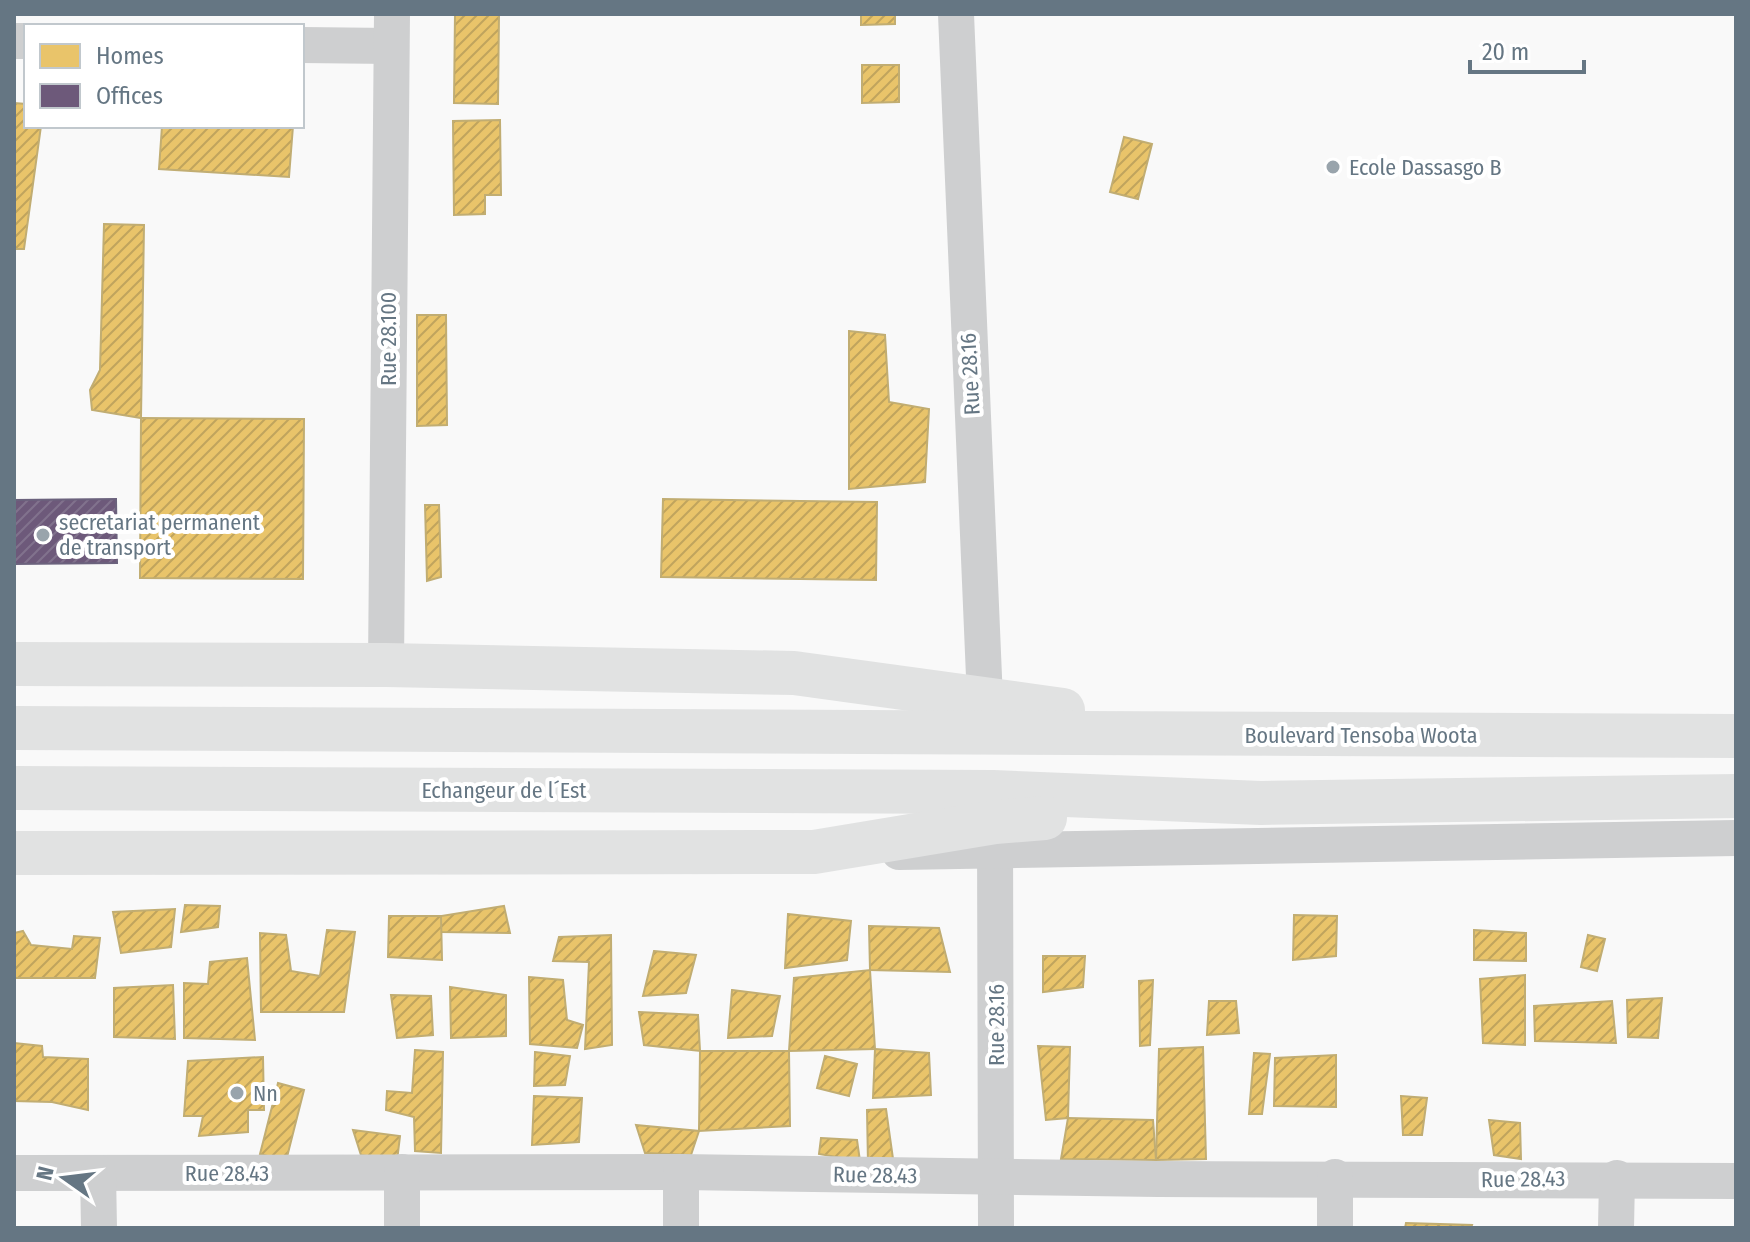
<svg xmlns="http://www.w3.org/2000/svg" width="1750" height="1242" font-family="'Fira Sans Condensed',sans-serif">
<defs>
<pattern id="homes-hatch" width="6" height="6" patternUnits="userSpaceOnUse" patternTransform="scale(2)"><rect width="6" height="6" fill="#e9c46a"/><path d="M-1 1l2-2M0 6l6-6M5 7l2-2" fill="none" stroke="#c0a45d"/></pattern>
<pattern id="offices-hatch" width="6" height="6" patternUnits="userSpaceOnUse" patternTransform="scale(2)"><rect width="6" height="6" fill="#6d597a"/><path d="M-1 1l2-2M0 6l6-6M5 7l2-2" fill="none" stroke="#81728d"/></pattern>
</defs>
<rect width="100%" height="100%" fill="#f9f9f9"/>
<g fill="url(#homes-hatch)" stroke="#c1ad72" stroke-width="2">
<polygon points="455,14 499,14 498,104 454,103"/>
<polygon points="861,14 895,14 895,24 861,25"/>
<polygon points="862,65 899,65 899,102 862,103"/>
<polygon points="14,103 26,104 26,126 41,126 24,249 14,249"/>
<polygon points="500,120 501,195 485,195 485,214 454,215 453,121"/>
<polygon points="162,126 293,126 289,177 159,169"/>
<polygon points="1124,137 1152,144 1138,199 1110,192"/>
<polygon points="104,224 144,225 141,418 92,410 90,390 100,370"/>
<polygon points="417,315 446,315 447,425 417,426"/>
<polygon points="849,331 885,335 889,402 929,409 925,482 849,489"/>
<polygon points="141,418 304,419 303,579 140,578"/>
<polygon points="663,499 877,502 876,580 661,577"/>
<polygon points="425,505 439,505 441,577 427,581"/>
<polygon points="185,905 220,906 218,927 181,932"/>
<polygon points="504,906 510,933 441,932 441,916"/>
<polygon points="175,909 171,947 121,953 113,912"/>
<polygon points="788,914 851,921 847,960 785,968"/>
<polygon points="1294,915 1337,916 1336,956 1293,960"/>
<polygon points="389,916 441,916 442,960 388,957"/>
<polygon points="869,926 939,928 950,972 870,970"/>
<polygon points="327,930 355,932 344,1012 261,1012 260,933 286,935 291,971 320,976"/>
<polygon points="1474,930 1526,933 1526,961 1474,960"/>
<polygon points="23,931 31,945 72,949 74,936 100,938 95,978 14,978 14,933"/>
<polygon points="611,935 612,1045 585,1049 589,962 553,961 559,937"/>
<polygon points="1588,935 1605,939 1597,971 1581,967"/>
<polygon points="654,951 696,955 686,993 643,996"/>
<polygon points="1043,956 1085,956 1083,987 1043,992"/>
<polygon points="247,958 255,1040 184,1038 184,983 208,984 210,962"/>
<polygon points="870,970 875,1049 789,1051 794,978"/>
<polygon points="1525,975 1525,1045 1483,1043 1480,979"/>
<polygon points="529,977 563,980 567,1020 583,1025 577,1048 530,1044"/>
<polygon points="1153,980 1150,1045 1140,1046 1139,981"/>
<polygon points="173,985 175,1039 114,1037 114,988"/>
<polygon points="450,987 506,995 506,1036 451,1038"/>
<polygon points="732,990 780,996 772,1036 728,1038"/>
<polygon points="391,995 431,996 433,1035 397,1038"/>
<polygon points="1662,998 1658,1038 1628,1037 1627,1000"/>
<polygon points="1209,1001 1236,1001 1239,1033 1207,1035"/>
<polygon points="1612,1001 1616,1043 1535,1041 1534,1006"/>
<polygon points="639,1012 698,1015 700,1051 644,1045"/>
<polygon points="14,1043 42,1046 43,1057 88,1059 88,1110 52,1102 14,1101"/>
<polygon points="1038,1046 1070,1047 1068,1118 1046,1120"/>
<polygon points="1203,1047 1206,1159 1156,1160 1159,1049"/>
<polygon points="875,1049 929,1053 931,1095 873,1098"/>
<polygon points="415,1050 443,1052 441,1153 415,1151 414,1117 386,1110 387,1091 412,1093"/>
<polygon points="700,1051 789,1051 790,1126 699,1131"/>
<polygon points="535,1052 570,1056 565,1085 534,1086"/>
<polygon points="1254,1053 1270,1054 1262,1114 1249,1114"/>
<polygon points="1336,1055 1336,1107 1274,1106 1275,1058"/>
<polygon points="825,1056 857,1064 849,1096 817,1088"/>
<polygon points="263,1057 264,1110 248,1110 248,1132 199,1136 203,1116 184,1116 188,1061"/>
<polygon points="278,1083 304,1090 286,1161 260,1154"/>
<polygon points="534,1096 582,1098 579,1142 532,1145"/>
<polygon points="1401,1096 1427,1098 1422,1135 1403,1135"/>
<polygon points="886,1109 894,1166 868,1164 867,1110"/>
<polygon points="1068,1118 1153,1120 1156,1160 1061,1159"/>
<polygon points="1489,1120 1520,1123 1521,1159 1494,1155"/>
<polygon points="636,1125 699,1131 691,1155 645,1153"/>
<polygon points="353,1130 400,1136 397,1161 361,1155"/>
<polygon points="821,1138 857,1140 860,1161 819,1154"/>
<polygon points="1406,1223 1472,1225 1471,1228 1405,1228"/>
</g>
<polygon fill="url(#offices-hatch)" stroke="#6b627d" stroke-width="2" points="116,499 117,563 14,564 14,500"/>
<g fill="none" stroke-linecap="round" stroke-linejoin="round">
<g stroke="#cecfd0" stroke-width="36">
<polyline points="956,14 986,724"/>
<polyline points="14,41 26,41"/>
<polyline points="302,45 391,46"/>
<polyline points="386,665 392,14"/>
<polyline points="995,830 996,1228"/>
<polyline points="899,852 1736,838"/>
<polyline points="14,1173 681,1172 1158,1179 1736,1181"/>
<polyline points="98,1173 99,1228"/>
<polyline points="402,1228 402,1172"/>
<polyline points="681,1228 681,1172"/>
<polyline points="1335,1228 1335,1177"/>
<polyline points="1616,1228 1617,1178"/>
</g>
<g stroke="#e1e2e2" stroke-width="44">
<polyline points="14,664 386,665 794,673 1063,710"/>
<polyline points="14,728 1736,736"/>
<polyline points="14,788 993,792 1261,803 1736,796"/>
<polyline points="14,853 814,852 995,822 1045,818"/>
</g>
</g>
<g fill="#99a4ac" stroke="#fff" stroke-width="3">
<circle cx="1333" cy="167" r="8"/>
<circle cx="43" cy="535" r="8"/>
<circle cx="237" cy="1093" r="8"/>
</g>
<g text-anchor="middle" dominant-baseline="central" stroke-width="8" stroke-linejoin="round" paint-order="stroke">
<g font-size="22" fill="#657683" stroke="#fff" text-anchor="start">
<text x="1349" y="167">Ecole Dassasgo B</text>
<text x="59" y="522">secretariat permanent<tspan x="59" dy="25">de transport</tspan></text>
<text x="253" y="1093">Nn</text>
</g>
<g font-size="22" fill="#657683" stroke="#fff">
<text transform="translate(388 339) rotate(-90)">Rue 28.100</text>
<text transform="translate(970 374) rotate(-93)">Rue 28.16</text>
<text x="1361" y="735">Boulevard Tensoba Woota</text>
<text x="504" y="790">Echangeur de l´Est</text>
<text transform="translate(996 1025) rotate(-90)">Rue 28.16</text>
<text x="227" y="1173">Rue 28.43</text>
<text transform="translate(875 1175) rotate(1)">Rue 28.43</text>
<text transform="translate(1523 1179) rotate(-1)">Rue 28.43</text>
</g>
</g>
<rect width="1750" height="1242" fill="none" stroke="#657683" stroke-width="32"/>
<rect x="24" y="24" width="280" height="104" fill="#ffffff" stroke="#c1c8cd" stroke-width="2"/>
<rect x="40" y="44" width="40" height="24" fill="#e9c46a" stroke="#c1c8cd" stroke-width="2"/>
<text x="96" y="64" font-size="24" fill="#657683">Homes</text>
<rect x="40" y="84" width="40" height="24" fill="#6d597a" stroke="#c1c8cd" stroke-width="2"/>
<text x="96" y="104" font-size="24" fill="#657683">Offices</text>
<g transform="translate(64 1178) rotate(284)" stroke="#ffffff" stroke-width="6" paint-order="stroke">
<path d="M0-6L14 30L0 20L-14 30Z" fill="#657683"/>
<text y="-12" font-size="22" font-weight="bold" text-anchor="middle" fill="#657683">N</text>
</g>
<path d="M1470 60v12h114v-12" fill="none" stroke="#657683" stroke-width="4"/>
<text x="1482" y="60" font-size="24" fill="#657683" stroke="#ffffff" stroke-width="6" paint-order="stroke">20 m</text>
</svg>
